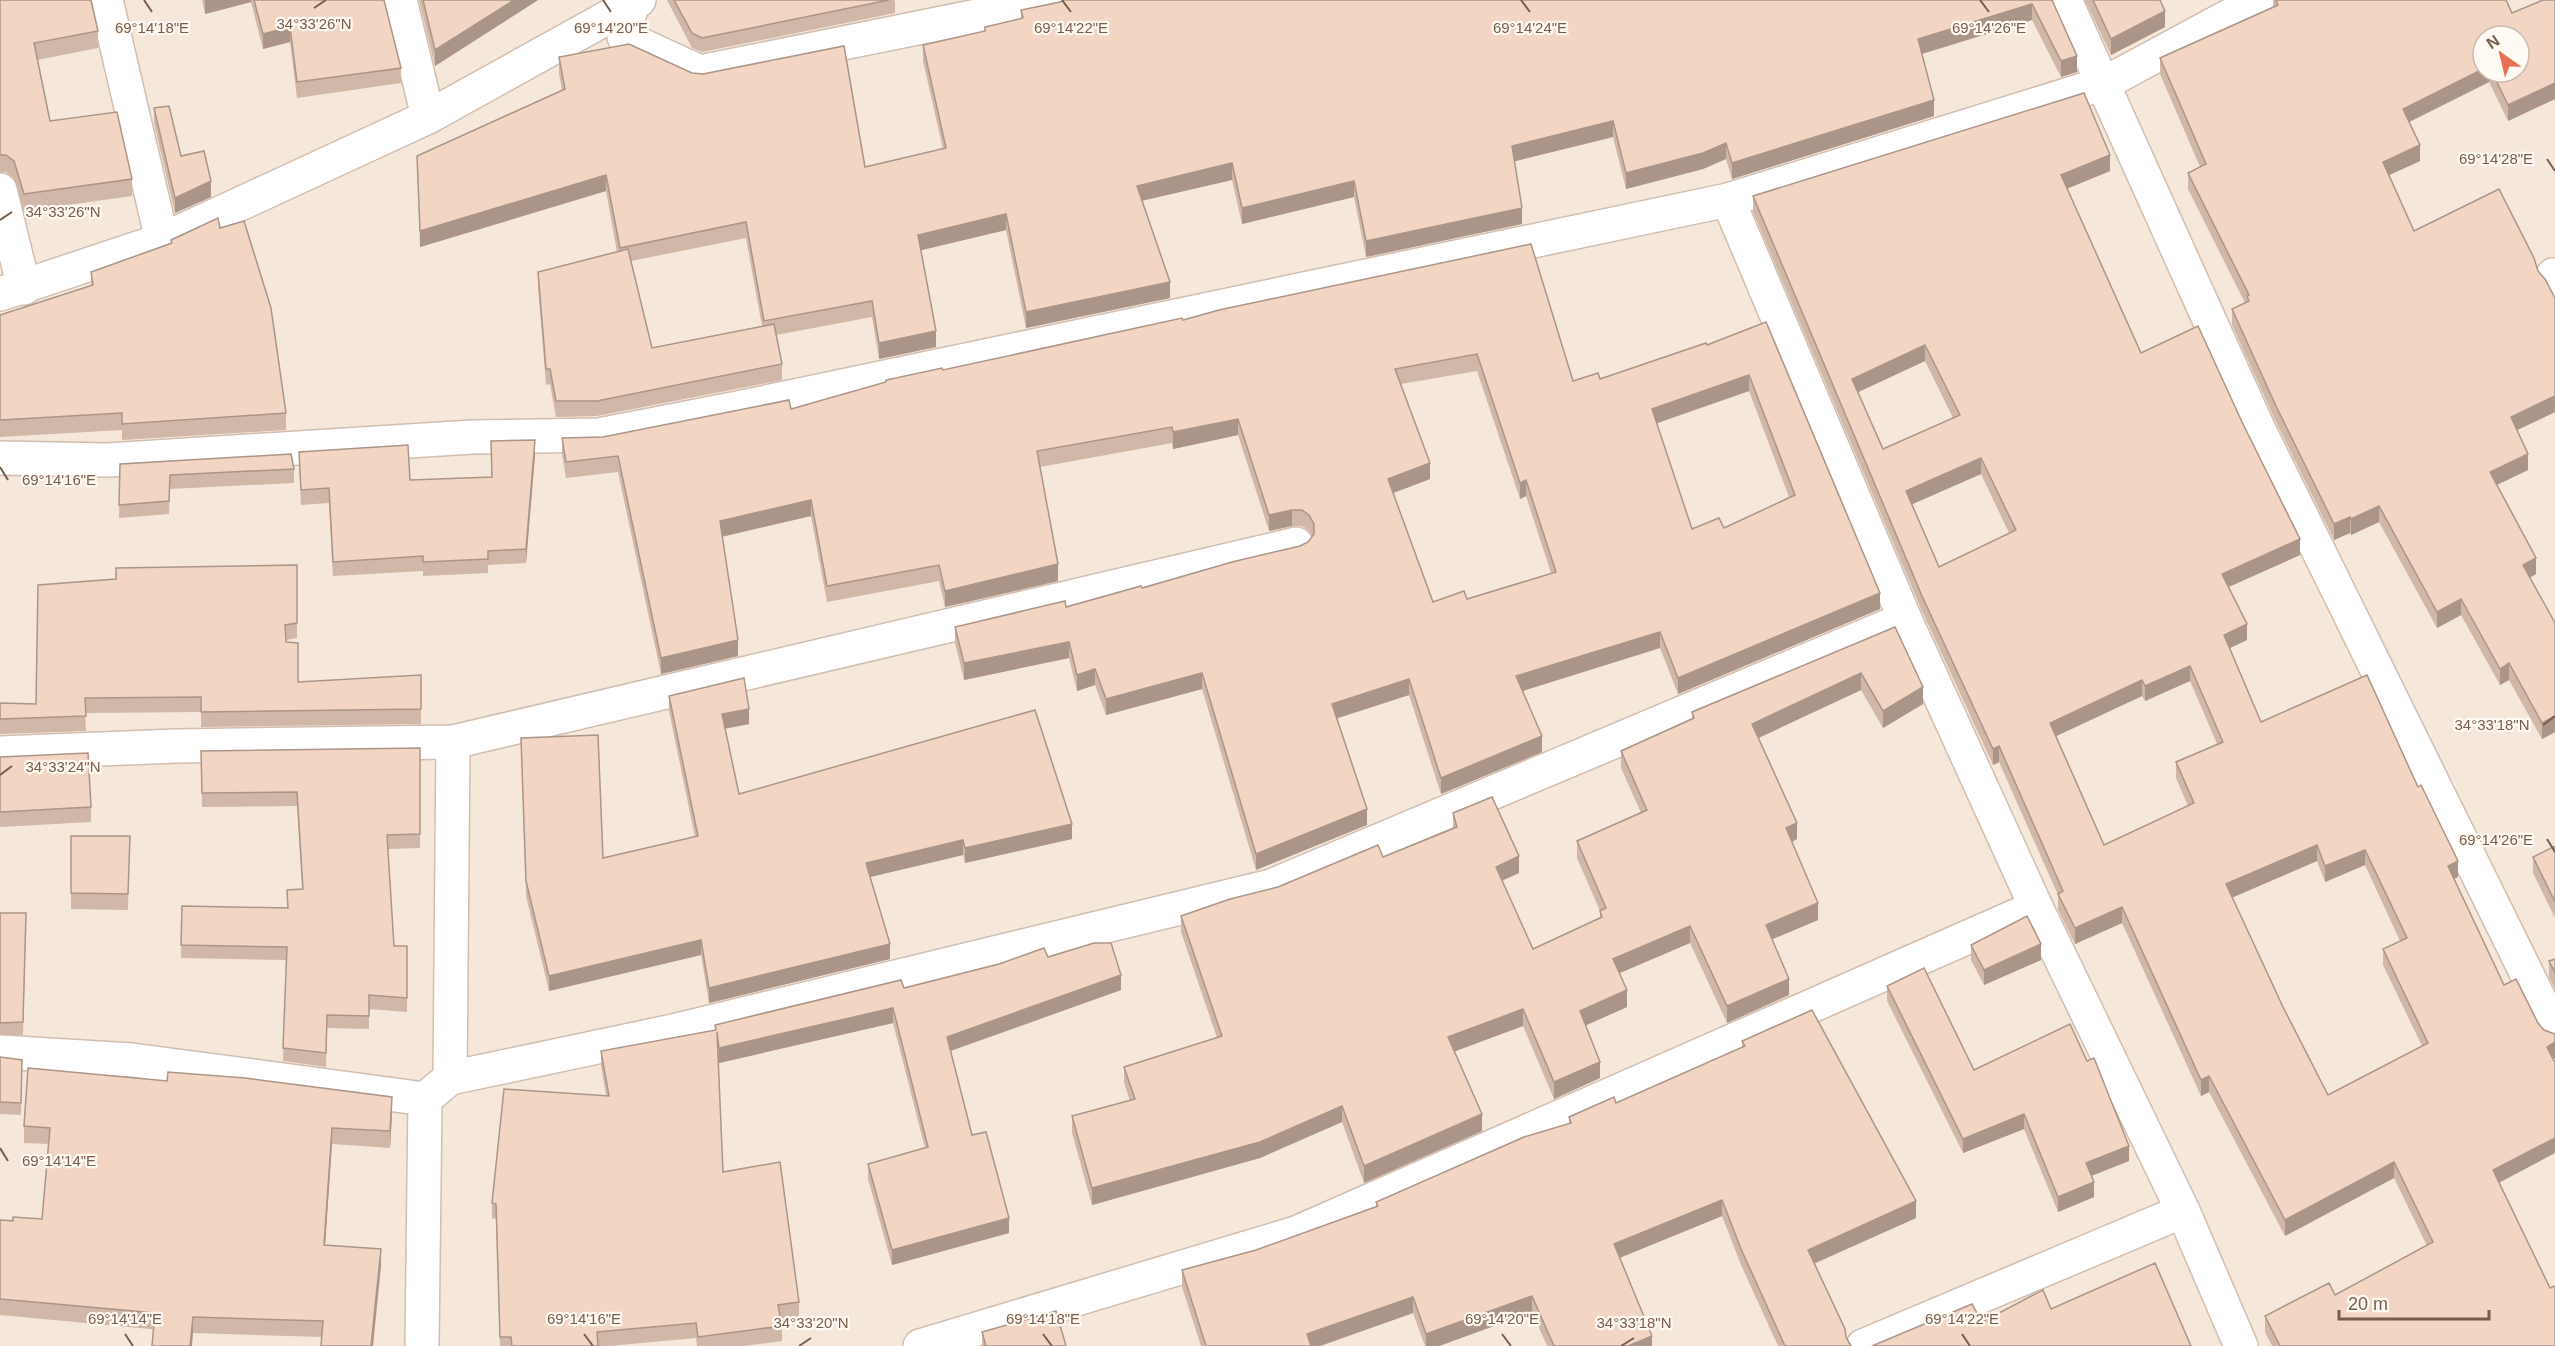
<svg xmlns="http://www.w3.org/2000/svg" width="2555" height="1346" font-family="Helvetica,sans-serif">
<rect width="100%" height="100%" fill="#fdf6ec"/>
<path fill="#f5e8da" fill-rule="evenodd" d="M0 0H2555V1346H0ZM2483 36H2519V72H2483Z"/>
<g fill="none" stroke-linecap="round" stroke-linejoin="round">
<g stroke="#d1beb0" stroke-width="36">
<g id="minor">
<polyline points="106,0 162,240"/>
<polyline points="400,0 428,117"/>
<polyline points="631,0 632,5 624,37 700,72 1056,0"/>
<polyline points="2065,0 2259,430 2555,1031"/>
<polyline points="0,190 24,288"/>
<polyline points="1728,200 1905,619 2036,907 2183,1211 2241,1346"/>
<polyline points="2553,275 2555,279"/>
<polyline points="0,294 162,240 428,117 639,0"/>
<polyline points="0,458 108,460 472,437 599,435 738,408 1728,200 2105,83 2259,0"/>
<polyline points="0,753 176,746 453,742 1296,544"/>
<polyline points="0,1052 132,1060 425,1099"/>
<polyline points="450,1078 673,1031 1271,886 1905,619"/>
<polyline points="422,1346 425,1099 450,1078 453,742"/>
<polyline points="920,1346 1296,1233 2036,907"/>
<polyline points="1863,1346 2183,1211"/>
</g>
</g>
<use href="#minor" stroke="#fff" stroke-width="33"/>
</g>
<g fill="#d1b7a8" fill-rule="evenodd">
<polygon points="0,0 98,31 98,48 37,60 50,121 132,179 132,196 24,211 14,178 6,172 0,172"/>
<polygon points="202,0 384,0 401,68 401,83 297,98 290,42 263,49 251,2 205,14"/>
<polygon points="419,0 538,0 435,66"/>
<polygon points="667,0 895,0 895,13 702,52 692,48"/>
<path d="M2052 0 2077 72 2061 77 2032 20 1922 54 1934 116 1732 179 1726 159 1703 169 1626 189 1613 137 1514 161 1522 224 1366 257 1354 197 1242 224 1232 180 1142 200 1170 298 1026 328 1006 230 921 250 936 347 879 359 872 317 776 335 782 364V380L597 416 556 417 550 384 546 385 538 287V272L617 252 606 191 420 247 417 156 562 90 559 74V57L865 167 943 149 923 61V45L985 31V27L1021 19V10ZM746 238 762 326 652 348 631 261Z"/>
<polygon points="2085,0 2160,0 2165,27 2111,55"/>
<path d="M2273 0H2506L2512 13 2543 0H2555V99L2508 121 2489 82 2409 122 2420 145V161L2389 175 2414 231 2499 189 2534 258 2538 271 2545 279 2555 298V412L2517 430 2528 454V470L2497 485 2536 558V574L2530 578 2555 623V732L2542 739 2509 680 2500 685 2461 615 2437 628 2379 522 2351 535 2350 533 2334 540 2276 422 2232 325V309L2245 303 2188 189V173L2200 167 2160 74V58L2273 7ZM2483 36H2519V72H2483Z"/>
<polygon points="154,108 181,156 211,197 175,213 154,123"/>
<path d="M2110 171 2067 189 2141 353 2300 555 2228 587 2247 640 2229 648 2261 722 2458 877 2454 879 2504 985 2555 1058 2553 1059 2499 1183 2555 1346H2272L2265 1332V1316L2335 1295 2427 1246 2394 1178 2285 1236 2209 1092 2201 1096 2122 923 2075 944 2058 910V895L1999 762 1993 765 1922 611 1753 212V196ZM1925 361 1953 418 1883 449 1858 392ZM1981 474 2009 533 1939 567 1912 504ZM2190 681 2217 744 2176 762V778L2188 806 2104 845 2056 736 2142 696 2145 701ZM2317 861 2325 882 2365 865 2400 941 2383 949V965L2422 1046 2328 1095 2283 1007 2232 898Z"/>
<polygon points="220,228 286,413 286,430 122,440 122,430 0,437 0,315 91,285 91,272 171,244 171,240"/>
<path d="M1531 244 1573 381 1600 379 1707 345 1766 322 1880 609 1678 694 1660 648 1522 691 1542 752 1441 794 1409 695 1337 718 1367 825 1256 870 1202 689 1106 715 1095 685 1077 691 1069 658 964 680 955 643V627L1066 607 1300 546 1308 542 1312 536 1309 531 1302 526H1292L1269 531 1238 435 1173 449 1172 443 1040 467 1058 581 945 607 939 581 827 602 811 516 722 537 738 656 661 674 618 472 566 478 562 454V438L603 437 791 409 943 370 1183 320ZM1477 371 1520 499 1526 496 1551 573 1467 599 1433 602 1393 493 1430 479 1401 384ZM1749 391 1789 497 1724 528 1692 529 1656 423Z"/>
<polygon points="491,441 535,455 526,563 488,565 488,573 423,576 423,571 333,576 329,503 301,505 299,452 410,480 491,477"/>
<polygon points="120,464 294,469 294,483 170,489 169,514 119,518"/>
<polygon points="38,585 297,623 297,638 286,640 298,682 421,675 421,724 201,727 201,712 85,713 86,731 0,734 0,703 36,704"/>
<polygon points="1895,627 1923,704 1883,728 1861,690 1758,738 1797,839 1792,842 1818,920 1772,939 1789,995 1727,1023 1690,943 1619,973 1627,1007 1586,1025 1600,1078 1554,1099 1523,1026 1454,1051 1482,1131 1364,1183 1342,1122 1260,1158 1092,1205 1072,1133 1072,1116 1130,1101 1124,1083 1124,1067 1217,1038 1181,932 1181,916 1383,857 1453,828 1453,813 1519,873 1502,881 1533,949 1600,919 1600,911 1577,858 1577,841 1641,813 1621,768 1621,751 1692,719 1692,712"/>
<polygon points="669,696 749,724 725,729 739,794 1072,839 965,863 963,855 870,877 890,959 709,1003 701,955 549,991 526,896 521,738 603,858 695,837 669,711"/>
<polygon points="420,748 420,848 388,849 394,946 407,946 407,1012 369,1009 369,1029 327,1028 326,1067 283,1061 286,960 181,958 182,906 287,908 287,890 302,889 297,806 202,807 201,751"/>
<polygon points="0,757 91,807 91,822 0,827"/>
<polygon points="71,836 130,836 128,910 71,909"/>
<polygon points="2555,846 2555,918 2533,873 2533,857"/>
<polygon points="0,913 26,926 23,1035 0,1035"/>
<polygon points="1971,945 2041,960 1984,985 1971,960"/>
<polygon points="1048,957 1121,990 951,1051 972,1135 1009,1233 892,1265 868,1179 868,1164 925,1148 893,1023 719,1063 718,1054 723,1172 799,1302 799,1317 781,1320 782,1326 782,1341 744,1346 697,1346 696,1338 609,1346 500,1346 496,1219 492,1218 492,1203 606,1095 601,1066 601,1051 715,1030 715,1025 904,988"/>
<polygon points="2555,959 2555,989 2549,977 2549,961"/>
<polygon points="1887,986 1974,1070 2129,1161 2091,1176 2094,1197 2058,1212 2024,1129 1963,1153 1887,1001"/>
<polygon points="1742,1041 1916,1218 1814,1264 1846,1337 1851,1346 1778,1346 1741,1265 1722,1216 1620,1258 1652,1346 1547,1346 1532,1312 1439,1346 1425,1346 1413,1313 1320,1346 1201,1346 1182,1287 1182,1270 1256,1250 1376,1207 1376,1202 1569,1124 1569,1117 1616,1103 1742,1048"/>
<polygon points="0,1057 22,1060 21,1115 0,1114"/>
<polygon points="392,1114 390,1148 332,1144 325,1245 381,1266 322,1337 193,1333 0,1315 0,1220 42,1219 49,1144 24,1143 24,1126"/>
<polygon points="982,1332 1066,1346 982,1346"/>
</g>
<g fill="#aa9588">
<polygon points="205,0 251,0 251,2 205,14"/>
<polygon points="514,0 538,0 435,66 435,50"/>
<polygon points="2032,4 2032,20 1918,55 1918,39"/>
<polygon points="2165,11 2165,27 2111,55 2111,39"/>
<polygon points="290,27 290,42 263,49 263,34"/>
<polygon points="2077,56 2077,72 2061,77 2061,61"/>
<polygon points="2483,69 2483,72 2489,72 2489,82 2403,125 2403,109"/>
<polygon points="2555,83 2555,99 2508,121 2508,105"/>
<polygon points="1934,100 1934,116 1732,179 1732,163"/>
<polygon points="1613,121 1613,137 1512,162 1512,146"/>
<polygon points="1726,143 1726,159 1703,169 1626,189 1626,173"/>
<polygon points="2420,145 2420,161 2383,178 2383,162"/>
<polygon points="2110,155 2110,171 2061,191 2061,175"/>
<polygon points="1232,163 1232,180 1137,202 1137,186"/>
<polygon points="606,175 606,191 420,247 420,231"/>
<polygon points="211,181 211,197 175,213 175,198"/>
<polygon points="1354,181 1354,197 1242,224 1242,208"/>
<polygon points="1522,208 1522,224 1366,257 1366,241"/>
<polygon points="1006,214 1006,230 918,251 918,235"/>
<polygon points="1170,282 1170,298 1026,328 1026,312"/>
<polygon points="936,331 936,347 879,359 879,343"/>
<polygon points="1925,345 1925,361 1852,395 1852,379"/>
<polygon points="1749,375 1749,391 1652,425 1652,409"/>
<polygon points="2555,396 2555,412 2511,433 2511,417"/>
<polygon points="1238,419 1238,435 1173,449 1173,432"/>
<polygon points="535,440 535,455 526,563 526,549"/>
<polygon points="2528,454 2528,470 2490,488 2490,472"/>
<polygon points="1981,458 1981,474 1906,507 1906,491"/>
<polygon points="1430,463 1430,479 1388,495 1388,479"/>
<polygon points="1526,480 1526,496 1520,499 1520,483"/>
<polygon points="811,500 811,516 720,537 720,521"/>
<polygon points="2379,506 2379,522 2351,535 2351,519"/>
<polygon points="1292,510 1292,526 1269,531 1269,515"/>
<polygon points="2350,517 2350,533 2334,540 2334,524"/>
<polygon points="2300,539 2300,555 2222,590 2222,574"/>
<polygon points="2536,558 2536,574 2523,581 2523,565"/>
<polygon points="1058,564 1058,581 945,607 945,591"/>
<polygon points="1880,593 1880,609 1678,694 1678,678"/>
<polygon points="2461,599 2461,615 2437,628 2437,612"/>
<polygon points="2247,624 2247,640 2224,651 2224,635"/>
<polygon points="1660,632 1660,648 1516,693 1516,676"/>
<polygon points="738,640 738,656 661,674 661,658"/>
<polygon points="1069,642 1069,658 964,680 964,663"/>
<polygon points="2509,663 2509,680 2500,685 2500,669"/>
<polygon points="2190,666 2190,681 2145,701 2145,686"/>
<polygon points="1095,669 1095,685 1077,691 1077,675"/>
<polygon points="1202,673 1202,689 1106,715 1106,699"/>
<polygon points="1861,673 1861,690 1752,741 1752,724"/>
<polygon points="1409,679 1409,695 1332,720 1332,704"/>
<polygon points="2142,680 2142,696 2050,739 2050,723"/>
<polygon points="1923,687 1923,704 1883,728 1883,711"/>
<polygon points="749,709 749,724 722,729 722,714"/>
<polygon points="2555,716 2555,732 2542,739 2542,723"/>
<polygon points="1542,736 1542,752 1441,794 1441,778"/>
<polygon points="1999,746 1999,762 1993,765 1993,749"/>
<polygon points="1367,809 1367,825 1256,870 1256,854"/>
<polygon points="1797,823 1797,839 1786,845 1786,828"/>
<polygon points="1072,824 1072,839 965,863 965,848"/>
<polygon points="963,840 963,855 866,878 866,863"/>
<polygon points="2317,845 2317,861 2226,900 2226,884"/>
<polygon points="2365,850 2365,865 2325,882 2325,866"/>
<polygon points="1519,856 1519,873 1496,883 1496,867"/>
<polygon points="2458,861 2458,877 2448,882 2448,866"/>
<polygon points="1818,903 1818,920 1766,942 1766,925"/>
<polygon points="2122,907 2122,923 2075,944 2075,928"/>
<polygon points="1690,926 1690,943 1613,976 1613,959"/>
<polygon points="701,940 701,955 549,991 549,976"/>
<polygon points="890,944 890,959 709,1003 709,988"/>
<polygon points="2041,944 2041,960 1984,985 1984,970"/>
<polygon points="1121,975 1121,990 947,1052 947,1037"/>
<polygon points="1789,979 1789,995 1727,1023 1727,1006"/>
<polygon points="1627,990 1627,1007 1580,1028 1580,1011"/>
<polygon points="893,1008 893,1023 719,1063 719,1048"/>
<polygon points="1523,1009 1523,1026 1448,1054 1448,1037"/>
<polygon points="2555,1042 2555,1058 2547,1062 2547,1047"/>
<polygon points="1600,1062 1600,1078 1554,1099 1554,1082"/>
<polygon points="2209,1076 2209,1092 2201,1096 2201,1080"/>
<polygon points="392,1097 392,1114 390,1148 390,1131"/>
<polygon points="1342,1106 1342,1122 1260,1158 1092,1205 1092,1188"/>
<polygon points="1482,1114 1482,1131 1364,1183 1364,1166"/>
<polygon points="2024,1114 2024,1129 1963,1153 1963,1139"/>
<polygon points="332,1128 332,1144 324,1261 324,1245"/>
<polygon points="2555,1138 2555,1153 2493,1186 2493,1170"/>
<polygon points="2129,1146 2129,1161 2086,1178 2086,1163"/>
<polygon points="2394,1162 2394,1178 2285,1236 2285,1220"/>
<polygon points="2094,1182 2094,1197 2058,1212 2058,1197"/>
<polygon points="1722,1200 1722,1216 1614,1260 1614,1244"/>
<polygon points="1916,1201 1916,1218 1808,1266 1808,1250"/>
<polygon points="1009,1218 1009,1233 892,1265 892,1250"/>
<polygon points="381,1249 381,1266 373,1346 371,1346"/>
<polygon points="1532,1296 1532,1312 1439,1346 1426,1346 1426,1334"/>
<polygon points="1413,1297 1413,1313 1320,1346 1307,1346 1307,1334"/>
<polygon points="193,1317 193,1333 192,1346 190,1346"/>
<polygon points="1652,1336 1652,1346 1628,1346"/>
</g>
<g fill="#f3d5c3" stroke="#aa9588" stroke-width="1.5" fill-rule="evenodd">
<polygon points="0,0 91,0 98,31 34,43 50,121 117,112 132,179 24,194 14,161 6,155 0,155"/>
<polygon points="254,0 384,0 401,68 297,82 290,27 263,34"/>
<polygon points="423,0 514,0 435,50"/>
<polygon points="674,0 889,0 702,38 692,33"/>
<polygon points="1064,0 2052,0 2077,56 2061,61 2032,4 1918,39 1934,100 1732,163 1726,143 1703,153 1626,173 1613,121 1512,146 1522,208 1366,241 1354,181 1242,208 1232,163 1137,186 1170,282 1026,312 1006,214 918,235 936,331 879,343 872,301 764,321 746,222 620,248 606,175 420,231 417,156 565,89 559,57 629,44 692,73 703,74 844,46 865,167 946,148 923,45 985,31 985,27 1023,18 1021,10 1060,2"/>
<polygon points="2093,0 2160,0 2165,11 2111,39"/>
<polygon points="2276,0 2506,0 2512,13 2543,0 2555,0 2555,83 2508,105 2492,72 2519,72 2519,36 2483,36 2483,69 2403,109 2420,145 2383,162 2414,231 2499,189 2534,258 2538,271 2545,279 2555,298 2555,396 2511,417 2528,454 2490,472 2536,558 2523,565 2555,623 2555,716 2542,723 2509,663 2500,669 2461,599 2437,612 2379,506 2351,519 2350,517 2334,524 2276,406 2232,309 2249,301 2247,296 2249,295 2188,173 2206,164 2160,58 2278,5"/>
<path d="M2084 93 2110 155 2061 175 2141 353 2198 326 2242 422 2300 539 2222 574 2247 624 2224 635 2261 722 2367 675 2418 787 2421 785 2458 861 2448 866 2504 985 2516 979 2538 1023 2544 1030 2555 1034V1042L2547 1047 2555 1063V1138L2493 1170 2550 1288 2555 1286V1346H2280L2265 1316 2329 1283 2335 1295 2433 1242 2394 1162 2285 1220 2209 1076 2201 1080 2122 907 2075 928 2058 894 2063 891 1999 746 1993 749 1922 596 1753 196ZM1925 345 1960 415 1883 449 1852 379ZM1981 458 2016 530 1939 567 1906 491ZM2190 666 2223 742 2176 762 2194 803 2104 845 2050 723 2142 680 2145 686ZM2317 845 2325 866 2365 850 2407 938 2383 949 2428 1043 2328 1095 2283 1007 2226 884Z"/>
<polygon points="169,106 181,156 204,151 211,181 175,198 154,108"/>
<polygon points="218,218 220,228 244,221 271,308 286,413 122,424 122,413 0,420 0,315 93,285 91,272 172,243 171,240"/>
<path d="M1531 244 1573 381 1598 373 1600 379 1706 343 1707 345 1766 322 1880 593 1678 678 1660 632 1516 676 1542 736 1441 778 1409 679 1332 704 1367 809 1256 854 1202 673 1106 699 1095 669 1077 675 1069 642 964 663 955 627 1065 601 1066 607 1141 586 1142 588 1232 562 1300 546 1308 542 1314 534V524L1309 515 1302 510H1292L1269 515 1238 419 1173 432 1172 427 1037 451 1058 564 945 591 939 565 827 586 811 500 720 521 738 640 661 658 618 456 566 462 562 438 603 437 789 400 791 409 886 382V380L942 368 943 370 1182 318 1183 320 1219 310ZM1477 354 1520 483 1526 480 1556 572 1467 599 1464 591 1433 602 1388 479 1430 463 1395 369ZM1749 375 1795 495 1724 528 1719 518 1692 529 1652 409Z"/>
<polygon points="628,249 652,348 774,324 782,364 597,401 556,401 550,369 546,369 538,272"/>
<polygon points="535,440 526,549 488,551 488,559 423,562 423,556 333,562 329,488 301,490 299,452 408,445 410,480 492,477 491,441"/>
<polygon points="291,454 294,469 170,475 169,501 119,505 120,464"/>
<polygon points="297,565 297,623 285,625 286,642 298,643 298,682 421,675 421,709 201,712 201,697 85,698 86,716 0,719 0,703 36,704 38,585 116,579 116,568"/>
<polygon points="1895,627 1923,687 1883,711 1861,673 1752,724 1797,823 1786,828 1818,903 1766,925 1789,979 1727,1006 1690,926 1613,959 1627,990 1580,1011 1600,1062 1554,1082 1523,1009 1448,1037 1482,1114 1364,1166 1342,1106 1260,1142 1092,1188 1072,1116 1135,1099 1124,1067 1222,1036 1181,916 1230,899 1278,887 1378,845 1383,857 1457,827 1453,813 1492,797 1519,856 1496,867 1533,949 1602,917 1600,911 1606,908 1577,841 1647,810 1621,751 1694,718 1692,712"/>
<polygon points="744,678 749,709 722,714 739,794 1035,710 1072,824 965,848 963,840 866,863 890,944 709,988 701,940 549,976 526,881 521,738 598,735 603,858 698,836 669,696"/>
<polygon points="420,748 420,834 387,835 394,946 407,946 407,998 369,995 369,1016 327,1015 326,1053 283,1048 287,947 181,945 182,906 288,908 287,890 303,889 297,792 202,793 201,751"/>
<polygon points="88,753 91,807 0,812 0,757"/>
<polygon points="71,836 130,836 128,894 71,893"/>
<polygon points="2555,846 2555,902 2533,857"/>
<polygon points="0,913 26,913 23,1022 0,1023"/>
<polygon points="2027,916 2041,944 1984,970 1971,945"/>
<polygon points="1094,943 1111,943 1121,975 947,1037 972,1135 986,1132 1009,1218 892,1250 868,1164 928,1147 893,1008 719,1048 717,1032 723,1172 780,1162 799,1302 778,1305 782,1326 698,1337 696,1323 597,1332 598,1346 512,1346 511,1337 500,1337 496,1204 492,1203 504,1089 609,1096 601,1051 716,1030 715,1025 901,980 904,988 999,964 1044,948 1048,957"/>
<polygon points="2555,959 2555,973 2549,961"/>
<polygon points="1924,968 1974,1070 2070,1024 2087,1061 2094,1058 2129,1146 2086,1163 2094,1182 2058,1197 2024,1114 1963,1139 1887,986"/>
<polygon points="1812,1010 1916,1201 1808,1250 1845,1329 1846,1337 1851,1346 1785,1346 1741,1249 1722,1200 1614,1244 1652,1336 1628,1346 1554,1346 1532,1296 1426,1334 1413,1297 1307,1334 1311,1346 1206,1346 1182,1270 1256,1250 1378,1206 1376,1202 1524,1137 1571,1123 1569,1117 1614,1097 1616,1103 1745,1046 1742,1041"/>
<polygon points="0,1057 22,1060 21,1103 0,1102"/>
<polygon points="28,1068 167,1081 168,1072 245,1078 392,1097 390,1131 332,1128 324,1245 381,1249 371,1346 321,1346 323,1321 193,1317 190,1346 152,1346 155,1313 0,1299 0,1220 13,1221 13,1217 42,1219 50,1128 24,1126"/>
<polygon points="2155,1263 2191,1346 1872,1346 1972,1304 1982,1322 2043,1290 2051,1309"/>
<polygon points="1056,1311 1066,1346 984,1346 986,1346 982,1332"/>
</g>
<path fill="none" stroke="#7a5c4d" stroke-width="2" d="M144 0 152 12M603 0 611 12M1062 0 1071 12M1521 0 1530 12M1980 0 1989 12M314 8 326 0M2547 159 2555 171M0 220 12 212M0 467 8 480M2543 725 2555 716M0 775 12 766M2547 839 2555 852M0 1148 8 1161M125 1334 133 1346M584 1334 593 1346M1043 1334 1052 1346M1502 1334 1511 1346M1962 1334 1970 1346M799 1346 811 1338M1621 1346 1634 1338"/>
<g font-size="15" text-anchor="middle" fill="#7a5c4d" stroke="#fffaf3" stroke-width="4.5" stroke-linejoin="round" paint-order="stroke">
<text x="314" y="29">34°33'26"N</text>
<text x="152" y="33">69°14'18"E</text>
<text x="611" y="33">69°14'20"E</text>
<text x="1071" y="33">69°14'22"E</text>
<text x="1530" y="33">69°14'24"E</text>
<text x="1989" y="33">69°14'26"E</text>
<text x="2496" y="164">69°14'28"E</text>
<text x="63" y="217">34°33'26"N</text>
<text x="59" y="485">69°14'16"E</text>
<text x="2492" y="730">34°33'18"N</text>
<text x="63" y="772">34°33'24"N</text>
<text x="2496" y="845">69°14'26"E</text>
<text x="59" y="1166">69°14'14"E</text>
<text x="125" y="1324">69°14'14"E</text>
<text x="584" y="1324">69°14'16"E</text>
<text x="1043" y="1324">69°14'18"E</text>
<text x="1502" y="1324">69°14'20"E</text>
<text x="1962" y="1324">69°14'22"E</text>
<text x="811" y="1328">34°33'20"N</text>
<text x="1634" y="1328">34°33'18"N</text>
</g>
<g transform="translate(2501 54) rotate(326)"><circle r="28" fill="#fffaf3" stroke="#cabbb1" stroke-width="1.5"/>
<path d="M0-4.5L10 22L0 15L-10 22Z" fill="#e76f51"/>
<text y="-9" font-size="16" font-weight="bold" text-anchor="middle" fill="#7a5c4d">N</text>
</g>
<path d="M2339 1310v9h150v-9" fill="none" stroke="#7a5c4d" stroke-width="3"/>
<text x="2348" y="1310" font-size="18" fill="#7a5c4d" stroke="#fffaf3" stroke-width="4.5" paint-order="stroke">20 m</text>
</svg>
